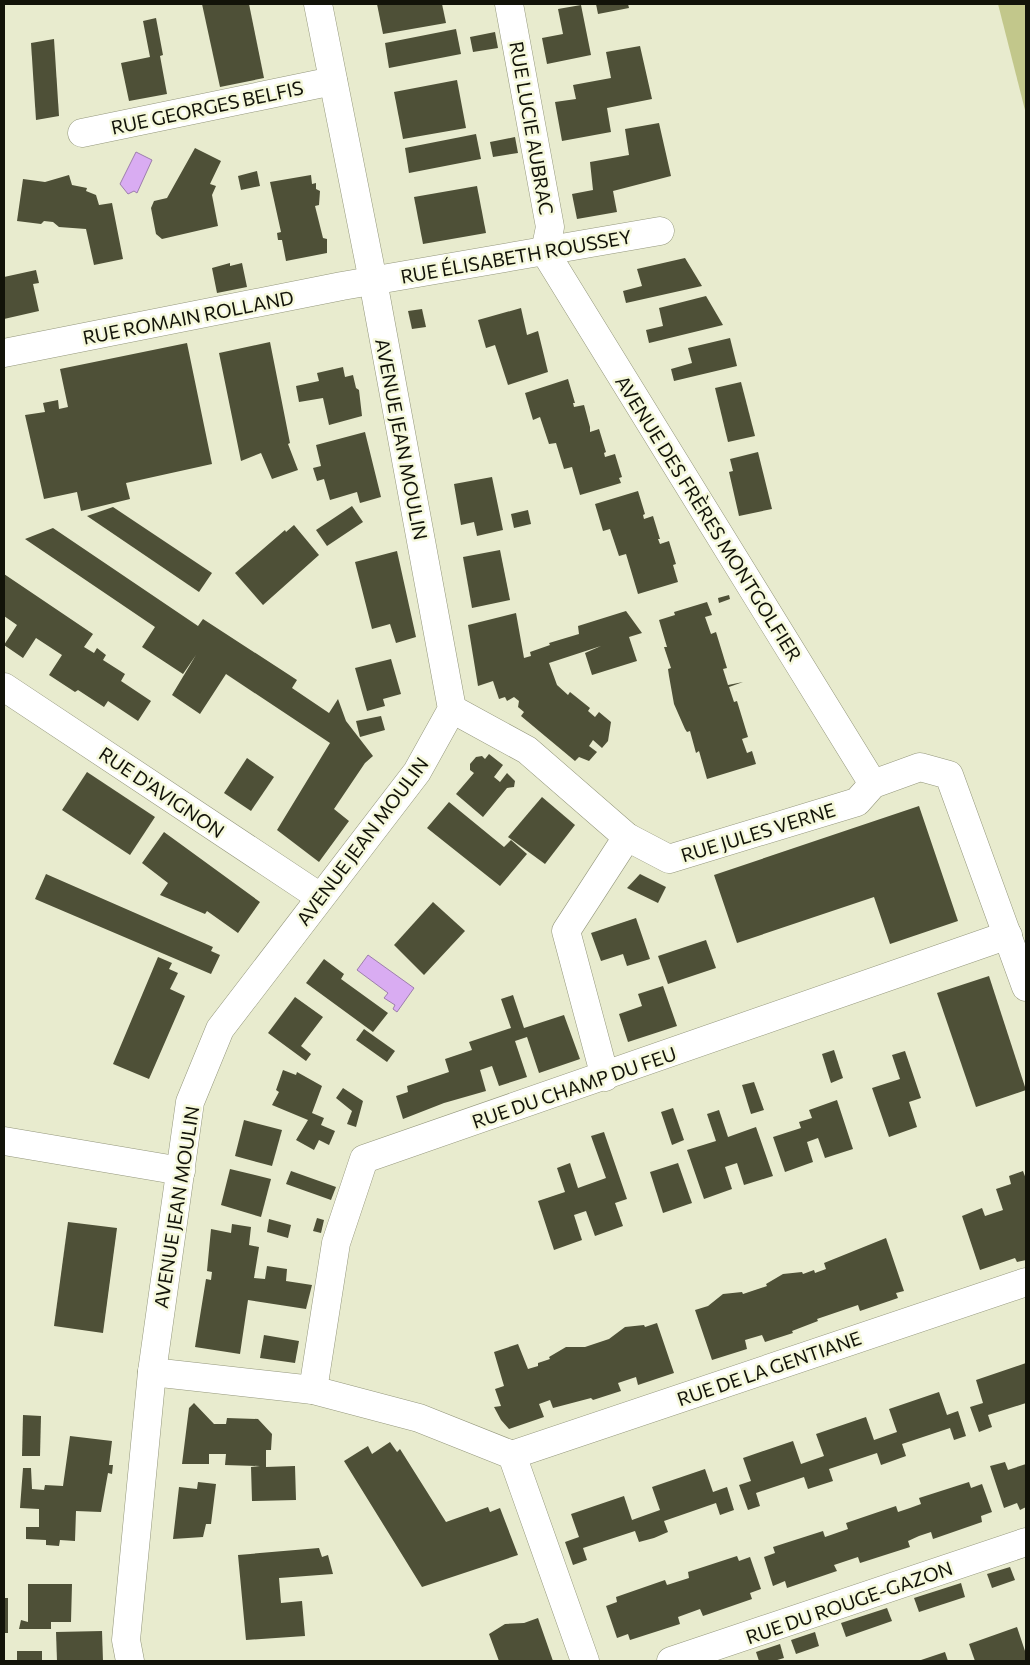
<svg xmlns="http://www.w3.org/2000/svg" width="1030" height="1665" font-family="Commissioner,sans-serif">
<rect width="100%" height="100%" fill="#e8ebce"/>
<polygon fill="#c2c78b" points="998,4 1026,4 1026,114"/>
<g fill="#d9acf2" stroke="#9d7eac">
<polygon points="136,152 152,160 137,193 134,191 128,194 120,184"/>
<polygon points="368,955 414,988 397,1012 393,1009 395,1005 384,998 388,993 357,970"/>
</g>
<g fill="#4e5037">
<polygon points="202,4 249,4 264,78 220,87"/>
<polygon points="377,4 442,4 446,23 383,34"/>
<polygon points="596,4 628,4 629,8 598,14"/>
<polygon points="581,5 591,55 547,64 542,38 563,34 558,9"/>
<polygon points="156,18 163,55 160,56 167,94 129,101 121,63 150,57 143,21"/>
<polygon points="456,29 461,54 389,68 385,43"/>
<polygon points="495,32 498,48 473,52 470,37"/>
<polygon points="54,39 59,116 36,120 31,43"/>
<polygon points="640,46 652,99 607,108 611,132 562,141 555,102 576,99 573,85 611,78 606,52"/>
<polygon points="457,80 466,128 403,139 394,92"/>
<polygon points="659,123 671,176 613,191 617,212 577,219 572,194 593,190 590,162 629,155 625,129"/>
<polygon points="476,134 481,159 409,173 405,148"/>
<polygon points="515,137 518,153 493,157 490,142"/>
<polygon points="195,148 221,161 210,184 216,186 212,195 218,226 162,239 156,234 151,208 154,201 167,198"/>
<polygon points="257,171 260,186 241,190 238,176"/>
<polygon points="69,175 72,185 87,188 86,191 96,195 99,205 112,203 123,259 94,265 86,229 59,227 53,222 44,221 41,224 17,221 23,179 45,182"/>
<polygon points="311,175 312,184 316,183 316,189 320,191 319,205 315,206 323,238 327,239 327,253 286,261 282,240 278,240 277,233 281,232 270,182"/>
<polygon points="477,186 486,233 423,244 414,197"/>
<polygon points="685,258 702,286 626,303 623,291 642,286 637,269"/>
<polygon points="230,263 230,266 242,263 247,287 217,293 212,268"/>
<polygon points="36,270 39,283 33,284 39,311 4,319 4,277"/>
<polygon points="706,296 723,325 649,343 646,330 663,326 659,308"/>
<polygon points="521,308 527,335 538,331 548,372 508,385 495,345 486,348 478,320"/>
<polygon points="422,309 426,327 412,329 408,311"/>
<polygon points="730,338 737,366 674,381 671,369 692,363 688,348"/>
<polygon points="270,342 290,443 288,444 298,470 272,479 261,453 241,461 219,353"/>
<polygon points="187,343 212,464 126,483 130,499 81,511 77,492 44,499 25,415 45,412 43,403 58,400 59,409 68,407 60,369"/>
<polygon points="343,367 345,377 353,375 356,388 359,390 362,416 329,425 323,398 299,402 296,386 319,381 317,373"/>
<polygon points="568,379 575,403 573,403 574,407 584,405 590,427 590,432 599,429 606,452 604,453 605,457 615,454 622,477 619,478 621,483 580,495 572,467 564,469 556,443 549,444 540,417 533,420 525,393"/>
<polygon points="741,382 755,436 728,442 715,388"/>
<polygon points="365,432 381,497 360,503 357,492 330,500 324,479 317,481 313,468 321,466 316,445"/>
<polygon points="758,452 772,509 739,516 729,472 733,471 730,459"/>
<polygon points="492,477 503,530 477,536 474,522 461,525 454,484"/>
<polygon points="638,491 645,514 643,515 644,519 653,516 660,539 658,539 660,544 669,541 676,564 673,565 678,582 638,594 626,554 619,556 610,529 603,531 595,504"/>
<polygon points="352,506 363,522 327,546 316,530"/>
<polygon points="113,507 212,573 199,592 87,516"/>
<polygon points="528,510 531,524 514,528 511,514"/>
<polygon points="294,525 319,555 263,605 235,573 285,530 286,532"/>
<polygon points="53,528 198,626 203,619 297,680 292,688 329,713 338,699 346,721 373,756 365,763 334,809 349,821 319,862 277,830 330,743 226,674 200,714 172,695 196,655 183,674 142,647 155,627 25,539"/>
<polygon points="500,550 510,600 472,608 463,557"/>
<polygon points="397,551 416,637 396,643 390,624 372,629 355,562"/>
<polygon points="4,574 93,634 84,647 94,653 97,648 106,655 103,660 125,674 121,681 151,701 138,721 108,701 104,707 78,690 75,692 49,675 62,655 36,638 23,658 4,645 17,625 4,616"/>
<polygon points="729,595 730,599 719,603 718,598"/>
<polygon points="707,602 712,615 705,617 711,634 716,632 727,668 723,669 728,685 743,682 729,687 734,702 737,701 748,737 742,739 747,753 752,751 756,764 707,779 699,751 696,753 690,731 687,732 685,729 674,704 669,676 668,669 671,668 664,647 667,647 659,620 675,615 674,612"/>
<polygon points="626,611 642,633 629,637 637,661 592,675 585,653 601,646 549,663 557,685 568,695 570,692 590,708 588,711 595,717 599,712 611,722 608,741 602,748 593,740 589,746 597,752 589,761 579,757 575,761 521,716 524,712 518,707 519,701 514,697 507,701 505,697 499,699 493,681 478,686 468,625 516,613 524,658 531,656 530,652 550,645 549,643 579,634 578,626"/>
<polygon points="391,659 401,694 383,699 385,706 367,711 355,668"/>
<polygon points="381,716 385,730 360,737 356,721"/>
<polygon points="489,754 503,765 494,777 500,782 507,773 515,781 514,787 507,788 483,817 456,794 474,773 470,770 470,764 476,757 482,756 485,759"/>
<polygon points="247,758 274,777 251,811 224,793"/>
<polygon points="87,772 155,817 130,855 62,810"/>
<polygon points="542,797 575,825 545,864 508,837"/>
<polygon points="449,802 504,847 511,840 527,854 500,886 427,828"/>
<polygon points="919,806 958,921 890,944 874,897 737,943 714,875"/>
<polygon points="164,832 260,902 238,933 207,911 205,914 160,895 168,883 142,863"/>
<polygon points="46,874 213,947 211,951 220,955 211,974 35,899"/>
<polygon points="640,874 666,887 658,903 627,888"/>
<polygon points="433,902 465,931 424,975 394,945"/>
<polygon points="636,918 650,959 627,966 623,954 601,961 591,933"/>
<polygon points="706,940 716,968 668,984 658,956"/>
<polygon points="158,957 172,963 169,969 178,973 170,989 185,996 149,1079 113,1064"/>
<polygon points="324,959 344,974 341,979 388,1013 373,1032 306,983"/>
<polygon points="989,976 1026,1090 976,1107 937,993"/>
<polygon points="663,986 677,1026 628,1042 619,1014 642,1006 638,994"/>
<polygon points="513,995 524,1028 564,1015 580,1059 539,1073 527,1037 515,1041 527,1077 499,1086 492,1066 480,1070 486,1091 444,1103 403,1119 396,1096 408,1092 407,1086 449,1072 445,1059 472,1050 469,1042 511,1028 501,999"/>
<polygon points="295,997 323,1017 301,1046 311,1054 306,1061 268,1033"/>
<polygon points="364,1029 395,1051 387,1062 356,1040"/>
<polygon points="834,1050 843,1078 831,1083 822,1054"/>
<polygon points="905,1051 921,1098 909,1102 917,1127 889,1137 872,1088 900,1079 892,1055"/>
<polygon points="283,1070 296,1075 297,1072 322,1086 312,1113 324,1118 321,1125 335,1131 329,1145 319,1140 314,1150 296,1140 308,1120 272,1105 279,1092 276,1090"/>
<polygon points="754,1082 764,1110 751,1114 742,1085"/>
<polygon points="343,1088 363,1101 356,1127 347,1124 352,1111 336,1098"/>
<polygon points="837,1100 853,1149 825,1158 818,1138 807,1142 813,1162 785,1172 773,1137 801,1128 799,1122 812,1118 809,1110"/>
<polygon points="673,1108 684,1140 672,1145 661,1112"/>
<polygon points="719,1110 728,1137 756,1127 773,1176 744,1185 737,1163 725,1167 732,1189 704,1199 687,1150 716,1141 707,1114"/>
<polygon points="244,1120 282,1130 272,1166 235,1156"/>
<polygon points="604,1132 627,1199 615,1203 623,1226 595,1236 586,1211 574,1215 582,1240 554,1250 538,1201 565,1192 557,1168 570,1163 578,1188 606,1178 591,1136"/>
<polygon points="678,1163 692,1203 663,1213 650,1172"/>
<polygon points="230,1169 271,1179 261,1217 221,1205"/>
<polygon points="291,1171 336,1187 331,1200 286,1184"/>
<polygon points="1023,1171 1026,1179 1026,1260 1017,1262 1015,1258 980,1270 962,1216 982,1208 985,1216 1003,1210 996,1189 1011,1184 1009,1176"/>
<polygon points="317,1218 324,1220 321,1233 313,1231"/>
<polygon points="269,1219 291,1225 288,1238 267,1232"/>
<polygon points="68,1222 117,1228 103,1333 54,1326"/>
<polygon points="232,1224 251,1227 249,1245 259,1247 254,1278 265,1279 267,1266 287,1269 286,1281 312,1285 306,1309 248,1300 240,1354 195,1347 206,1279 211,1280 212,1272 207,1271 211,1229 231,1233"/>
<polygon points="886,1238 904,1291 896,1293 898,1298 860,1311 858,1305 817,1319 818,1321 792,1331 793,1333 765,1342 762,1335 745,1340 747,1349 712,1360 695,1310 708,1306 723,1294 742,1292 743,1294 767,1286 766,1284 783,1274 802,1272 803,1274 814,1270 815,1273 826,1269 824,1263"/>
<polygon points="657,1323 674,1373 638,1385 636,1377 618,1383 621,1391 593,1400 591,1398 553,1408 550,1400 539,1404 544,1417 509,1429 501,1420 494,1407 501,1406 495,1389 504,1386 494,1352 518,1344 528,1369 538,1366 538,1363 550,1359 549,1357 566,1347 585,1347 609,1339 625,1327 644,1325 645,1327"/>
<polygon points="264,1335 299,1341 295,1363 260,1358"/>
<polygon points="1026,1363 1026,1403 988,1415 992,1427 979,1432 970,1407 983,1403 976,1380"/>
<polygon points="939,1392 947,1415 958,1411 966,1436 954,1440 950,1428 902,1444 906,1456 881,1465 877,1453 829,1469 833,1481 808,1489 804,1477 756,1493 760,1506 748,1510 739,1485 751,1481 743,1458 793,1441 801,1464 824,1456 816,1434 866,1417 874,1440 897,1432 889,1409"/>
<polygon points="194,1403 214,1424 226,1424 227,1418 258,1419 272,1434 271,1450 266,1450 266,1467 295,1466 296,1500 252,1501 251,1467 260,1466 225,1465 226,1454 209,1454 209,1464 182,1464 189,1408"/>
<polygon points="23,1415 41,1416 40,1456 22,1456"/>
<polygon points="70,1436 112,1441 109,1465 113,1465 112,1474 108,1473 101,1512 76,1511 75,1541 60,1540 59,1546 46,1545 46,1540 26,1539 26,1527 39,1527 39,1509 20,1508 23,1468 31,1468 32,1489 44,1490 45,1485 63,1486"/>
<polygon points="390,1442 397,1452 400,1449 446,1522 488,1507 490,1512 500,1508 518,1555 422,1587 344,1461 368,1446 372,1454"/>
<polygon points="1005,1462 1008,1470 1026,1464 1026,1507 1020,1510 1017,1503 1004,1508 990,1466"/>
<polygon points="705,1469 713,1492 727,1487 734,1510 720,1515 716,1503 664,1521 668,1532 654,1538 639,1542 635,1531 583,1548 587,1560 573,1565 565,1542 579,1537 571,1514 624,1496 632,1520 660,1510 652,1487"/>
<polygon points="198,1482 216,1484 211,1524 206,1524 203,1537 173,1539 179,1487 197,1489"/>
<polygon points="969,1482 971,1488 982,1484 992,1512 981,1516 982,1522 933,1539 931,1532 919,1536 908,1541 910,1547 860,1563 858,1557 834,1565 837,1571 787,1588 785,1581 773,1586 764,1557 775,1553 773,1547 823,1531 825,1537 848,1529 846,1523 896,1506 898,1512 910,1508 921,1504 919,1498"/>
<polygon points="319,1548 322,1557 328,1555 333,1574 279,1578 281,1603 302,1601 305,1636 246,1640 238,1555"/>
<polygon points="737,1556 739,1561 750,1557 761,1589 750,1593 752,1599 703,1616 700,1609 678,1617 680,1624 630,1640 628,1634 617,1638 606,1606 617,1602 616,1597 665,1580 667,1585 689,1578 688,1572"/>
<polygon points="1010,1567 1015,1580 992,1588 987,1574"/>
<polygon points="961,1583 965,1597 919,1612 914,1598"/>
<polygon points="28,1584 72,1584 71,1622 51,1622 51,1629 19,1629 21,1620 28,1622"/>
<rect x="4" y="1598" width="4" height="35"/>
<polygon points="887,1608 892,1621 846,1637 841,1623"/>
<polygon points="538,1618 553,1661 499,1661 489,1634 505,1624 524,1623"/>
<polygon points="1017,1627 1026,1654 1026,1661 975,1661 969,1644"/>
<polygon points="102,1631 103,1661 57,1661 56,1632"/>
<polygon points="815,1632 819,1646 796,1654 791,1640"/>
<polygon points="780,1644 784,1658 774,1661 759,1661 756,1652"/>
<rect x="17" y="1651" width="25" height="10"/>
<polygon points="945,1652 948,1661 918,1661"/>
</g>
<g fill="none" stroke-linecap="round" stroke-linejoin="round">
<g stroke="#94977c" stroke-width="29">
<g id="minor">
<polyline points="509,4 550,227 545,252 873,784"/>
<polyline points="82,133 333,81"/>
<polyline points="4,353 342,286 660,231"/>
<polyline points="4,687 320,897"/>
<polyline points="452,709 527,750 627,837 669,859 857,802 873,784 920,767 949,775 1026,987"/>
<polyline points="605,1077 566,931 627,837"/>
<polyline points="4,1141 181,1171"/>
<polyline points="152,1372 313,1390 419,1418 512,1455"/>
<polyline points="313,1390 336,1243 364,1159 1008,935"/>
<polyline points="512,1455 1026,1282"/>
<polyline points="512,1455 585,1661"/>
<polyline points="671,1661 1026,1542"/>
</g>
</g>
<g stroke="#94977c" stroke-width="29">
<polyline id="secondary" points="130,1661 126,1640 152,1372 190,1102 220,1029 417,772 452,709 373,281 318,4"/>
</g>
<use href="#minor" stroke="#fff" stroke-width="28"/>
<use href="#secondary" stroke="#fff" stroke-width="28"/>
</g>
<g text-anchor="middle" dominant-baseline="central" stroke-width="5" stroke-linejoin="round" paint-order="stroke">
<g font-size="19" fill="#121309" stroke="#f5f8db">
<text transform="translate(207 107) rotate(-12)">RUE GEORGES BELFIS</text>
<text transform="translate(532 128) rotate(80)">RUE LUCIE AUBRAC</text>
<text transform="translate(516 256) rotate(-10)">RUE ÉLISABETH ROUSSEY</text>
<text transform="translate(188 317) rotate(-11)">RUE ROMAIN ROLLAND</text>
<text transform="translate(402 439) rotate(79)">AVENUE JEAN MOULIN</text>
<text transform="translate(709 518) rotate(58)">AVENUE DES FRÈRES MONTGOLFIER</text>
<text transform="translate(162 792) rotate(34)">RUE D'AVIGNON</text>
<text transform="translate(758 832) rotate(-17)">RUE JULES VERNE</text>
<text transform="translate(362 841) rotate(-53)">AVENUE JEAN MOULIN</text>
<text transform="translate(574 1087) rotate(-19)">RUE DU CHAMP DU FEU</text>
<text transform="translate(176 1207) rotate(-81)">AVENUE JEAN MOULIN</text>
<text transform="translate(769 1368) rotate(-19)">RUE DE LA GENTIANE</text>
<text transform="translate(849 1602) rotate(-19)">RUE DU ROUGE-GAZON</text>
</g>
</g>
<rect width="1030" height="1665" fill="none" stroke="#121309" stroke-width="10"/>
</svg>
